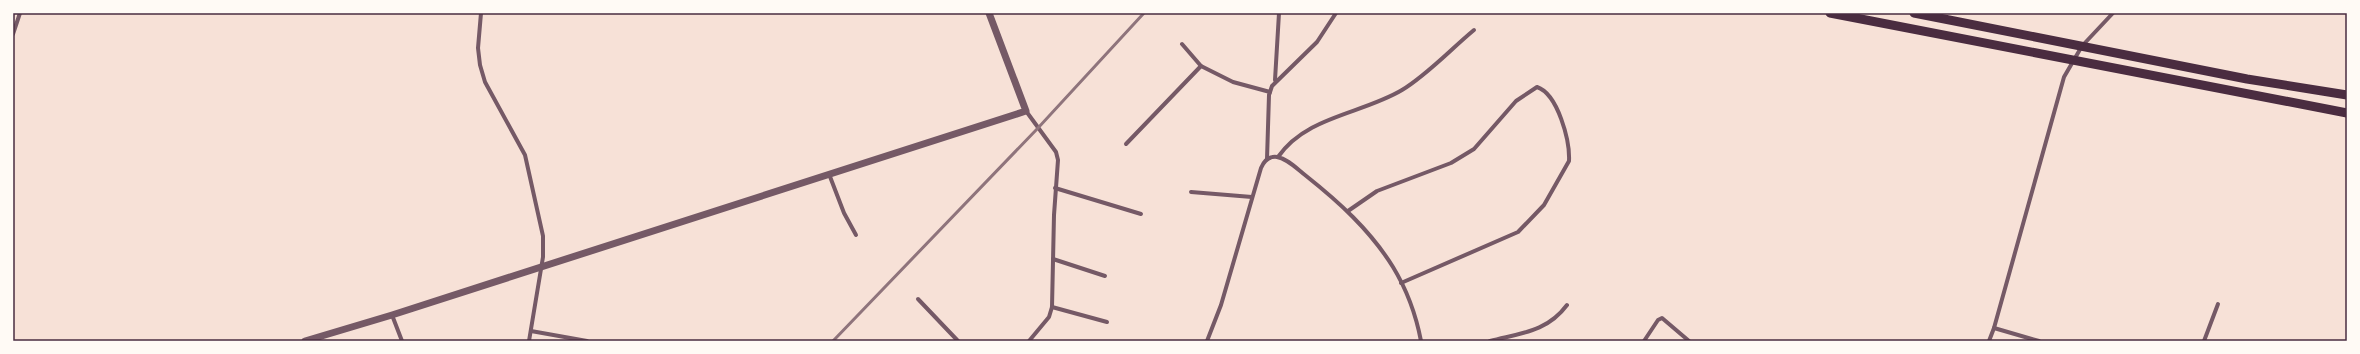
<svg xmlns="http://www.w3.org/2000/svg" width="2360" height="354" font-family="Montserrat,sans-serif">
<rect width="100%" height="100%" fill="#f7e1d7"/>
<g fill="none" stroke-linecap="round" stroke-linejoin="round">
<g stroke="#755966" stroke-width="4">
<polyline points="481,13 478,48 480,65 485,82 525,155 543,236 543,257 529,341"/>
<polyline points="13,34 20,13"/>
<polyline points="1182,44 1201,66 1233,82 1270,92"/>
<polyline points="1275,80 1279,13"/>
<polyline points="1026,111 1056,152 1058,160 1054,215 1052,307 1049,317 1029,341"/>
<polyline points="1126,144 1201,66"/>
<path d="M1278 157C1306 116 1362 114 1402 90 1427 75 1451 49 1474 30"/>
<polyline points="1267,159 1269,95 1272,86 1317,42 1336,13"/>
<polyline points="829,174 844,213 856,235"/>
<polyline points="1055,188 1141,214"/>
<polyline points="1191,192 1252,197"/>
<path d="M1348 211 1377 191 1451 163 1474 149 1516 101 1537 87C1558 94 1570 141 1569 161L1544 205 1518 232 1401 283"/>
<polyline points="1053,259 1105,276"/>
<polyline points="918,299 958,341"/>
<polyline points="1052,307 1107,322"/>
<polyline points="392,315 402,341"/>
<polyline points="1994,328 2039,341"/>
<polyline points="531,331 587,341"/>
<path d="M1207 341 1221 305 1261 168C1264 161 1269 156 1277 157 1288 159 1297 169 1305 175 1339 202 1370 230 1393 267 1407 290 1416 315 1421 341"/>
<path d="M1490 341C1521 333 1547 332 1567 305"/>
<polyline points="1644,341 1658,320 1662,318 1689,341"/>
<polyline points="1989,341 1994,328 2064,77 2082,46 2113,13"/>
<polyline points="2204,341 2218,304"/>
</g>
<polyline stroke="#755966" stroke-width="7" points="305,341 392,315 1026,111 989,13"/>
<g stroke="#4a2c40" stroke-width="9">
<polyline points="1830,13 2347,113"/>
<polyline points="1914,13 2247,79 2347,95"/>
</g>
<polyline stroke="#8f747c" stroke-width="3" points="833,341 1038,128 1144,13"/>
</g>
<rect width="2360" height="354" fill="none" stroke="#fffaf5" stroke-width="28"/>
<rect x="14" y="14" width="2332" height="326" fill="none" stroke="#4a2c40" stroke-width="1.5"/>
</svg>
